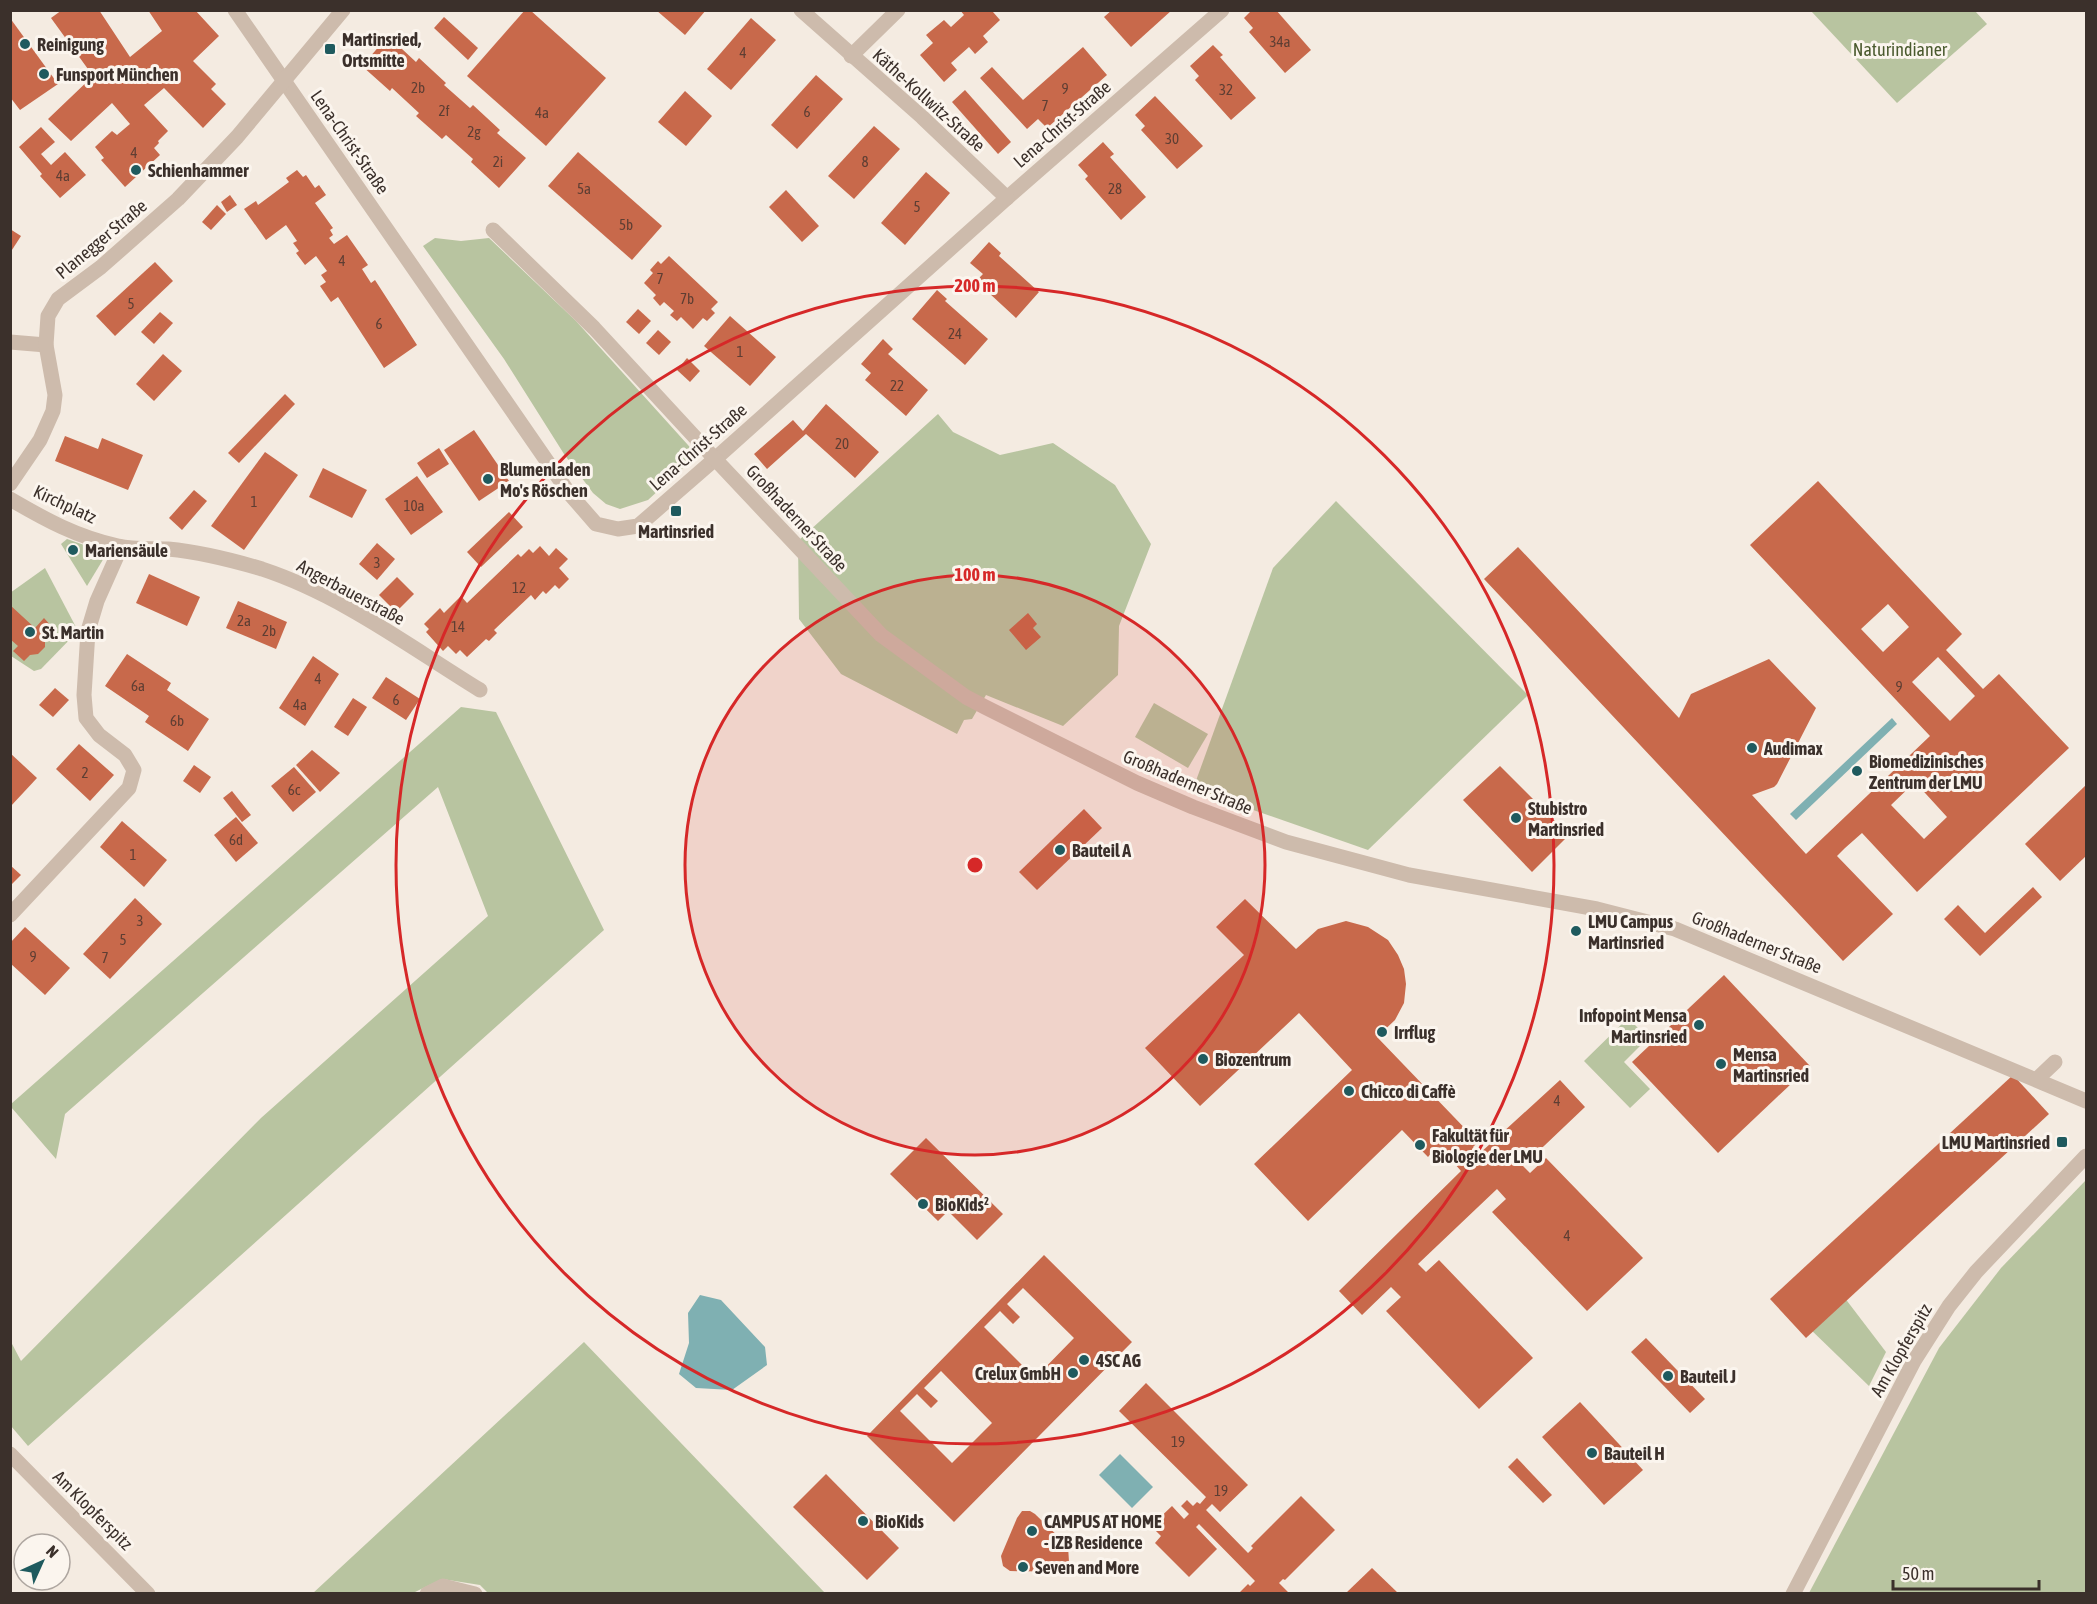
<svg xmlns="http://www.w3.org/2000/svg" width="2097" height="1604" font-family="'Asap Condensed',sans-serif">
<rect width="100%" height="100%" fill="#f4ebe1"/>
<g fill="#b8c4a0">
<polygon points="1811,11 1975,11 1987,24 1897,103"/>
<polygon points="435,238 461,241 489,238 576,321 697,455 648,500 620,509 606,504 593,493 564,454 504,359 423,246"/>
<polygon points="938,414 953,432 1000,455 1053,443 1115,485 1151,544 1119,626 1118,675 1063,726 986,695 972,719 964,720 957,734 841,674 799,619 798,541"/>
<polygon points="1336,501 1528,695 1368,850 1193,789 1273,568"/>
<polygon points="67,539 107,553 87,586 61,544"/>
<polygon points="45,568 78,631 41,669 34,671 11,656 10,593"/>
<polygon points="1154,703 1208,734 1188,768 1135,737"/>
<polygon points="461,707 496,712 604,930 28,1446 11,1426 11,1342 21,1361 261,1118 488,916 438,787 65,1114 56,1159 11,1107 11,1104"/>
<polygon points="1628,1018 1648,1038 1624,1062 1650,1089 1630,1108 1584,1061"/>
<polygon points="2086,1180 2086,1593 1809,1593 1939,1348 2001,1268"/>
<polygon points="1841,1293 1886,1352 1869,1386 1807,1326"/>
<polygon points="584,1342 825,1593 489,1594 480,1585 442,1579 413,1593 312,1594"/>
</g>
<g fill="#7fb0b2">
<polygon points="1892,718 1897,724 1796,820 1790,814"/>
<polygon points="700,1295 721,1300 765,1347 767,1365 732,1390 696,1388 679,1374 689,1343 688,1313"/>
<polygon points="1120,1454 1153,1487 1132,1508 1099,1475"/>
</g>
<g fill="#c8694b" fill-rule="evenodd">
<polygon points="62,10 99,10 130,57 162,31 148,10 195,10 219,36 193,61 216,84 211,89 226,104 203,128 164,88 144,105 168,131 158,141 159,143 154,148 160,155 125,187 101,160 104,158 95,147 112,131 117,135 130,124 112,103 71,141 48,119 93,76 51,18"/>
<polygon points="525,10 530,10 606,78 546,146 467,76"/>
<polygon points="656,10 706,10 685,35"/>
<polygon points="960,10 995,10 993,12 1000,20 983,36 988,42 975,54 969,47 951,63 957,70 944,82 920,55 933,43 926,35 944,20 951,27 964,15"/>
<polygon points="1112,10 1172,10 1131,47 1104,17"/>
<polygon points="1252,10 1276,10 1311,50 1285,73 1249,32 1253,28 1244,18"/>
<polygon points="444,17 478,48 468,60 434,28"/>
<polygon points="10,18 58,84 20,110 10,97"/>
<polygon points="751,18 776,40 731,90 707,69"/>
<polygon points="388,36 416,62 419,58 446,83 444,85 470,108 473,105 500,130 497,133 526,158 499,188 471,162 473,159 446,135 442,139 416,116 419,113 392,88 390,91 362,66"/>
<polygon points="1213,45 1223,55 1220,57 1256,98 1231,120 1195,80 1199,76 1190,66"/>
<polygon points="1083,47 1107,75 1047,128 1038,119 1027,129 980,78 992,67 1023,100"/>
<polygon points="816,75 843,99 797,149 771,125"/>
<polygon points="965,90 1011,142 998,154 952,102"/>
<polygon points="685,91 712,116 686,146 658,122"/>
<polygon points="1155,96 1203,146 1177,169 1141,130 1145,126 1135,115"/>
<polygon points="874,126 900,149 854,199 828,176"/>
<polygon points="41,127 55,142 41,154 51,165 65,152 86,175 60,198 40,176 42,174 19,147"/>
<polygon points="1103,142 1114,154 1110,157 1146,197 1121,220 1085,179 1088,176 1078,165"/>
<polygon points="578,152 662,226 632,260 548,186"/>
<polygon points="297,170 303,177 306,175 315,188 319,185 326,195 315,203 333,228 330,230 333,235 329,238 334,244 347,235 368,265 362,269 371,283 375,280 417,345 384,368 338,297 331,302 320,286 326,282 321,275 327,271 316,256 305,265 296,253 299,251 293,243 297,241 286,225 266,240 244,209 256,201 258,205 289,182 286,178"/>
<polygon points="926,172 950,193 905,245 881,223"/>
<polygon points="786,190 819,226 802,242 769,207"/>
<polygon points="230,195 237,205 227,212 221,202"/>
<polygon points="217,205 226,214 211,230 202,222"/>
<polygon points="10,229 21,236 10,253"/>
<polygon points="989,242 1001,253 999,256 1039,292 1016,318 976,281 983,274 970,263"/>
<polygon points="669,256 718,302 711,309 715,313 707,321 703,318 693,329 681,317 677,321 670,315 674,311 664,302 660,306 653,298 656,295 644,283 653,273 650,270 658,261 661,264"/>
<polygon points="155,262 173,281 115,336 96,316"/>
<polygon points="937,290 947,299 945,301 988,339 965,365 912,319"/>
<polygon points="638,309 651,321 639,334 626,322"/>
<polygon points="160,312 173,323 154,344 141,332"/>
<polygon points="730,316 776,357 750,386 704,346"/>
<polygon points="658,330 671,342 659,355 646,343"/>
<polygon points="883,339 893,349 888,354 928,390 906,416 865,380 871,373 861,364"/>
<polygon points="163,354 182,371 154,401 136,384"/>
<polygon points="687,358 700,371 690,382 677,370"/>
<polygon points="285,394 295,404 239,463 228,453"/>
<polygon points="826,404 879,452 855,478 806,434 767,469 754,454 793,420 803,431"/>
<polygon points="474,430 509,481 479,501 444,450"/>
<polygon points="65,436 98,449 102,438 143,455 128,490 55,461"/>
<polygon points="439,448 449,464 427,478 417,463"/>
<polygon points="265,452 298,475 244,550 211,526"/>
<polygon points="323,468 367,490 352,518 309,497"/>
<polygon points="417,476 443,512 411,535 385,499"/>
<path d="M1818 481 1962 634 1946 650 1983 689 1999 674 2069 748 1917 892 1862 833 1845 848 1837 856 1893 914 1843 961 1484 579 1518 547 1679 718 1691 694 1769 659 1816 708 1777 784 1774 787 1752 795 1806 854 1930 736 1750 545ZM1888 604 1909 627 1883 652 1861 629ZM1938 657 1975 696 1950 721 1912 682ZM1915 782 1947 817 1924 839 1891 805Z"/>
<polygon points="194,490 207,501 182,530 169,518"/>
<polygon points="509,512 523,527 481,567 467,552"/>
<polygon points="377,543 395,559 377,580 359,564"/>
<polygon points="540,546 549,556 556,548 568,559 559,568 569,579 559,589 555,585 546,594 543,591 535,600 531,595 494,630 497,633 489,641 486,639 467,657 460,650 456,654 448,646 443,651 426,632 429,629 424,624 440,608 444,613 461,596 467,603 518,554 521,557 529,549 533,553"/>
<polygon points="149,574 200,597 187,626 136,603"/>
<polygon points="397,577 414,594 396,612 379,595"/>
<polygon points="238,601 287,622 276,649 226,628"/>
<polygon points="10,605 35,628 44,618 53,628 45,637 45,647 38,654 30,655 24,661 13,651 18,646 10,639"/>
<polygon points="1028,613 1037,624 1033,628 1041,637 1026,650 1009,630"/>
<polygon points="127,654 171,683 167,690 209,719 188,751 145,722 149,716 105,686"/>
<polygon points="313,656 339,674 305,726 279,708"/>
<polygon points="386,677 420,699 406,720 372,698"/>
<polygon points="55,688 69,700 53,717 39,705"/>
<polygon points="353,698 367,707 348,736 334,727"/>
<polygon points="79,744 114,775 90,801 56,769"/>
<polygon points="312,750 340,773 320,792 296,765"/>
<polygon points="10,753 37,778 10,807"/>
<polygon points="194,765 211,777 200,793 183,781"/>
<polygon points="1500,766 1569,835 1532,872 1463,800"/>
<polygon points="294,767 316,792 293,812 271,786"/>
<polygon points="2086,785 2086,856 2060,881 2025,844"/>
<polygon points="232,791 251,815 242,822 223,798"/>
<polygon points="1084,809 1102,828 1037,890 1019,872"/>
<polygon points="236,817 258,843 236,862 214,835"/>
<polygon points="122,821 167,860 144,887 100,847"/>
<polygon points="10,865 21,875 10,886"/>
<polygon points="2033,887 2042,897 1980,956 1944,919 1958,905 1985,933"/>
<polygon points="135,898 162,924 110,979 83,954"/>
<polygon points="1245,899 1296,949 1318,929 1346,921 1368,927 1388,940 1398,955 1404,969 1406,984 1404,1003 1395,1020 1377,1037 1478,1142 1473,1147 1479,1154 1560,1080 1585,1107 1523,1166 1530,1173 1546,1158 1643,1258 1587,1311 1492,1212 1506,1199 1497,1189 1418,1264 1426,1272 1439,1260 1533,1358 1479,1409 1386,1311 1401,1297 1391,1287 1362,1315 1339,1291 1461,1171 1441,1148 1435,1154 1433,1151 1428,1157 1402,1130 1308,1221 1254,1164 1352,1070 1299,1013 1200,1106 1145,1048 1244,955 1216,927"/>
<polygon points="25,927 70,968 45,995 10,963 10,943"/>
<polygon points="1724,975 1810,1066 1718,1153 1632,1062"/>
<polygon points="2013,1075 2049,1114 1806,1338 1770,1299"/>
<polygon points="926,1138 1003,1214 977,1240 948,1211 938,1221 890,1174"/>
<path d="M1044 1255 1132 1342 954 1522 867 1436ZM1023 1288 1074 1338 1035 1378 984 1327 1000 1311 1013 1324 1020 1317 1007 1304ZM941 1371 992 1423 952 1463 900 1411 917 1394 931 1408 938 1401 924 1388Z"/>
<polygon points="1646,1338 1705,1399 1690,1413 1631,1352"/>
<polygon points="1146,1383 1248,1485 1220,1512 1212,1504 1206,1510 1248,1553 1253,1548 1251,1546 1301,1496 1335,1530 1285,1580 1283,1579 1279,1583 1289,1593 1239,1593 1248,1584 1250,1586 1255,1581 1199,1524 1196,1527 1217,1549 1189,1577 1155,1543 1161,1536 1151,1526 1172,1506 1184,1519 1189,1514 1181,1506 1187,1500 1193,1506 1197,1502 1200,1504 1206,1497 1119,1411"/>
<polygon points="1580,1402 1643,1470 1604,1505 1542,1437"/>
<polygon points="1517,1458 1552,1495 1543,1503 1508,1467"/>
<polygon points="826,1474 899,1548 867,1580 793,1507"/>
<polygon points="1022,1511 1030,1511 1035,1514 1068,1546 1069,1562 1065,1570 1059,1572 1010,1571 1003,1566 1001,1556 1017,1518"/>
<polygon points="1372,1568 1398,1593 1346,1593"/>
</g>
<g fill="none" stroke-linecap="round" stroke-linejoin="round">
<g stroke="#cdbbac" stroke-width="15">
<polyline points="235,10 569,493 596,524 618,529 638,526 715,459 1007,198 1222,10"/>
<polyline points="801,10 922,117 1007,198"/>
<polyline points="851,56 898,10"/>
<polyline points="493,230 594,328 715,459 881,635 966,697 985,707 1137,783 1193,807 1286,842 1409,875 1597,909 1675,929 2086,1101"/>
<polyline points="10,342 46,345"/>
<polyline points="10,484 40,440 53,411 55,395 46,345 48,316 58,299 101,267 178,199 237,137 343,10"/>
<path d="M10 499C46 520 77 537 118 546 134 550 152 548 168 549 199 552 232 560 262 569 341 595 410 647 480 690"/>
<polyline points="10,915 129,788 134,770 125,755 99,735 86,718 84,695 88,631 97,601 121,547"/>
<polyline points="2044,1083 2037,1079 2055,1062"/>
<polyline points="10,1454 148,1594"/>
<polyline points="427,1594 443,1586 475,1594"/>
<polyline points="1793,1594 1914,1361 1949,1306 1976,1272 2086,1156"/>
</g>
</g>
<circle cx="975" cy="865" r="290" fill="#d62828" fill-opacity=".12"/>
<g fill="none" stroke="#d62828" stroke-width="3">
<circle cx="975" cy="865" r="290"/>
<circle cx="975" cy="865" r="579"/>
</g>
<g fill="#1f5a5e" stroke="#fbf5ee" stroke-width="2">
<circle cx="25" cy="44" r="6"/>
<rect x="324" y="43" width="12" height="12" rx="3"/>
<circle cx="44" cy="74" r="6"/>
<circle cx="136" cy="170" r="6"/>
<circle cx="488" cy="479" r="6"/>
<rect x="670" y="505" width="12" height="12" rx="3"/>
<circle cx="73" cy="550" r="6"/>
<circle cx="30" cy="632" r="6"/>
<circle cx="1752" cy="748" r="6"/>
<circle cx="1857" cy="771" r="6"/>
<circle cx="1516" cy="818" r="6"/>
<circle cx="1060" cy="850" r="6"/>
<circle cx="1576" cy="931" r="6"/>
<circle cx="1699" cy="1025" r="6"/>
<circle cx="1382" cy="1032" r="6"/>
<circle cx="1203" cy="1059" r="6"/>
<circle cx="1721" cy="1064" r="6"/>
<circle cx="1349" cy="1091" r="6"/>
<rect x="2056" y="1136" width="12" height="12" rx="3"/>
<circle cx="1420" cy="1145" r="6"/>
<circle cx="923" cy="1204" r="6"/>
<circle cx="1084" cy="1360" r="6"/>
<circle cx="1073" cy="1373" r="6"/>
<circle cx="1668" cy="1376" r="6"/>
<circle cx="1592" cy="1453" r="6"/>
<circle cx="863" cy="1521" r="6"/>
<circle cx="1032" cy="1531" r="6"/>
<circle cx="1023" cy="1567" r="6"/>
</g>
<g text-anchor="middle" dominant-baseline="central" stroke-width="6" stroke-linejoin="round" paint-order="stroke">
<g font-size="15" fill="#5e3e33">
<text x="1280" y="41">34a</text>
<text x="743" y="52">4</text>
<text x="418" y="87">2b</text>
<text x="1065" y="88">9</text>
<text x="1226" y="89">32</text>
<text x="1045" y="105">7</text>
<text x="444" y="110">2f</text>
<text x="807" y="111">6</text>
<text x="542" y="112">4a</text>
<text x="474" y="131">2g</text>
<text x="1172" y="138">30</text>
<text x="134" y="152">4</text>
<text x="498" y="161">2i</text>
<text x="865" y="161">8</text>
<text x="63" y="175">4a</text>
<text x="584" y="188">5a</text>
<text x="1115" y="188">28</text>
<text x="917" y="206">5</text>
<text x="626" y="224">5b</text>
<text x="342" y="260">4</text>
<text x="660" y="278">7</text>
<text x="687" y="298">7b</text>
<text x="131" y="303">5</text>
<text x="379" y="323">6</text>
<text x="955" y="333">24</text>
<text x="740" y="351">1</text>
<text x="897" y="385">22</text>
<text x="842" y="443">20</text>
<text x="254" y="501">1</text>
<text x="414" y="505">10a</text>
<text x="377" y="562">3</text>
<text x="519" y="587">12</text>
<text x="244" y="620">2a</text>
<text x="458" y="626">14</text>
<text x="269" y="630">2b</text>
<text x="318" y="678">4</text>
<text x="138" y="685">6a</text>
<text x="1899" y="686">9</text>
<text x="396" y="699">6</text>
<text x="300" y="704">4a</text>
<text x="177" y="720">6b</text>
<text x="85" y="772">2</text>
<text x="294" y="789">6c</text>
<text x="236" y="839">6d</text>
<text x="133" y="854">1</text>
<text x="140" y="920">3</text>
<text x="123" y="939">5</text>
<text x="33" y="956">9</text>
<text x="105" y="957">7</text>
<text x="1557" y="1100">4</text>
<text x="1567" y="1235">4</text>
<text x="1178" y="1441">19</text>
<text x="1221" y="1490">19</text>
</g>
<g font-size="18" font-weight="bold" fill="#3b302b" stroke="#fbf5ee" text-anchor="start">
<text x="342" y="39">Martinsried,<tspan x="342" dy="21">Ortsmitte</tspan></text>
<text x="37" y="44">Reinigung</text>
<text x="56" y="74">Funsport München</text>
<text x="148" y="170">Schienhammer</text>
<text x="500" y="469">Blumenladen<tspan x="500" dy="21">Mo's Röschen</tspan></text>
<text x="676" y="531" text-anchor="middle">Martinsried</text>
<text x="85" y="550">Mariensäule</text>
<text x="42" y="632">St. Martin</text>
<text x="1764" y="748">Audimax</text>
<text x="1869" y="761">Biomedizinisches<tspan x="1869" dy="21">Zentrum der LMU</tspan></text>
<text x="1528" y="808">Stubistro<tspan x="1528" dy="21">Martinsried</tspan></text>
<text x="1072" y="850">Bauteil A</text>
<text x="1588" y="921">LMU Campus<tspan x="1588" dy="21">Martinsried</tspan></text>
<text x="1687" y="1015" text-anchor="end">Infopoint Mensa<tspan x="1687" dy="21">Martinsried</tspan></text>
<text x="1394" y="1032">Irrflug</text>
<text x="1733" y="1054">Mensa<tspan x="1733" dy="21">Martinsried</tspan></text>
<text x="1215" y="1059">Biozentrum</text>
<text x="1361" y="1091">Chicco di Caffè</text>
<text x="1432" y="1135">Fakultät für<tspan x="1432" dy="21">Biologie der LMU</tspan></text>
<text x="2050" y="1142" text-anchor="end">LMU Martinsried</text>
<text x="935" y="1204">BioKids²</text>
<text x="1096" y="1360">4SC AG</text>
<text x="1061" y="1373" text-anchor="end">Crelux GmbH</text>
<text x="1680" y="1376">Bauteil J</text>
<text x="1604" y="1453">Bauteil H</text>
<text x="875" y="1521">BioKids</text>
<text x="1044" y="1521">CAMPUS AT HOME<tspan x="1044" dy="21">- IZB Residence</tspan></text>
<text x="1035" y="1567">Seven and More</text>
</g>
<g font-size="18" fill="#4a5a2e" stroke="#fbf5ee">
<text x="1900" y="49">Naturindianer</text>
</g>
<g font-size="18" fill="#3b302b" stroke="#fbf5ee">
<text transform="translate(929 100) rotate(42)">Käthe-Kollwitz-Straße</text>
<text transform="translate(1062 124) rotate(-41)">Lena-Christ-Straße</text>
<text transform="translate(350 142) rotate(55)">Lena-Christ-Straße</text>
<text transform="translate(101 239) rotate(-40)">Planegger Straße</text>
<text transform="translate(698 447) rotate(-41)">Lena-Christ-Straße</text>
<text transform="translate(65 504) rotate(25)">Kirchplatz</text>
<text transform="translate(797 518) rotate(47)">Großhaderner Straße</text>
<text transform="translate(351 592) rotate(28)">Angerbauerstraße</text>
<text transform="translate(1188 782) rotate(23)">Großhaderner Straße</text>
<text transform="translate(1757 942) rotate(22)">Großhaderner Straße</text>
<text transform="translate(1901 1350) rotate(-60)">Am Klopferspitz</text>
<text transform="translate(93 1510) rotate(45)">Am Klopferspitz</text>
</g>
</g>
<circle cx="975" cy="865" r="9" fill="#d62828" stroke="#fbf5ee" stroke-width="3"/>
<g font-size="18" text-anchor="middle" font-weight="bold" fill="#d62828" stroke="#fbf5ee" stroke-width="6" stroke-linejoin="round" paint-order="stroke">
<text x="975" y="292">200 m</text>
<text x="975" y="581">100 m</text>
</g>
<rect width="2097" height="1604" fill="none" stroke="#3b302b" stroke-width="24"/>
<g transform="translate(42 1562) rotate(45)"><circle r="28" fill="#fbf5ee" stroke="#aea6a0" stroke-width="1.5"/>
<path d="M0-4.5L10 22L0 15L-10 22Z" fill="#1f5a5e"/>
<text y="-9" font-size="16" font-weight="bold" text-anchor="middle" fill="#3b302b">N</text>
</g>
<path d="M1893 1580v9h146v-9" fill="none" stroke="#3b302b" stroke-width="3"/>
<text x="1902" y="1580" font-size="18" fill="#3b302b" stroke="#fbf5ee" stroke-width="4.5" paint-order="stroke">50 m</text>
</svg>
